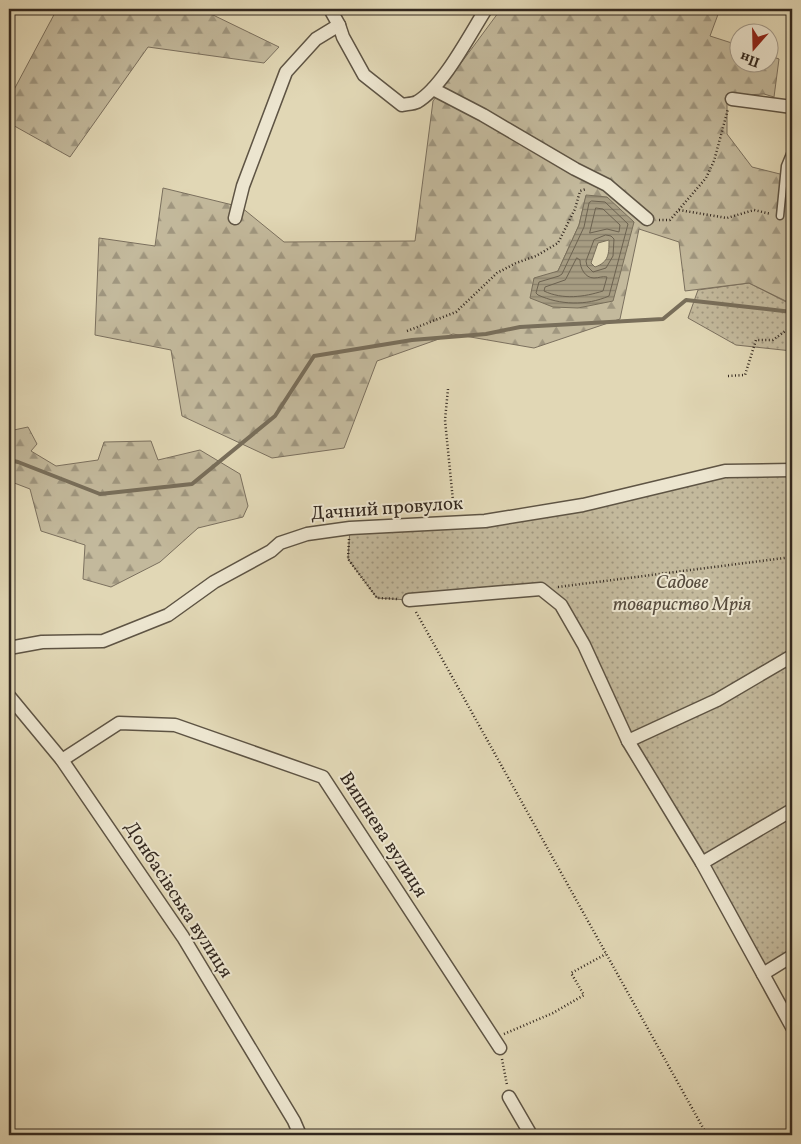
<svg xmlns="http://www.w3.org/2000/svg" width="801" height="1144" font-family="Vollkorn,serif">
<defs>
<pattern id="grass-dots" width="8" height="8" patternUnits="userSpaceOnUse" patternTransform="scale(1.25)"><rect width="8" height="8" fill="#c3b99c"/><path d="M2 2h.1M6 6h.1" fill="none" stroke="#9f967f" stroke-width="1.8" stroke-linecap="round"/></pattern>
<pattern id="forest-firs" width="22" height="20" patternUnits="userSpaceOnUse" patternTransform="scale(1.25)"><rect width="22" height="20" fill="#c3b99c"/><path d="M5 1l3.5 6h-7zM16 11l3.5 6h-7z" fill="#9f967f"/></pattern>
<pattern id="water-rules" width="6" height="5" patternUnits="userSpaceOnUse" patternTransform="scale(1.25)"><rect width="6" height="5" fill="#a69c82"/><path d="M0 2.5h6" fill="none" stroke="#887f6a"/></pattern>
</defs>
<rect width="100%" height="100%" fill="#e1d7b5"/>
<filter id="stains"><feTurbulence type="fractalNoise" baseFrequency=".004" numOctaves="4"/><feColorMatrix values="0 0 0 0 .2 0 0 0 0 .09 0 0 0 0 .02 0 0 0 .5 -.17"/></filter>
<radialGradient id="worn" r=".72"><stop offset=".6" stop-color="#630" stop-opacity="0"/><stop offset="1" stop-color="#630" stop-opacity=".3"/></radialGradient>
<g fill="url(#grass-dots)" stroke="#7b705e">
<polygon points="749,283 792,305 792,351 736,345 688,318 698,290"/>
<polygon points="792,470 792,956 763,974 628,741 584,645 541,589 409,600 377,598 348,559 350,528 485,521 725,471"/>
</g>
<g fill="url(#forest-firs)" stroke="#7b705e" fill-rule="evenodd">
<polygon points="57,9 212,9 211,14 279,47 264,63 148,47 70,157 9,123 9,99"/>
<path d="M501 9H720L710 36 738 45V62H768L769 55 779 59 774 97 764 94 727 96V134L752 167 792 177V304L749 283 685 291 679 242 639 229 620 319 534 348 453 334 377 361 344 448 272 458 182 416 171 350 95 335 99 238 155 246 163 188 241 207 284 242 415 241 433 101ZM586 196 634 222 578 308 558 271 579 225Z"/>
<polygon points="28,427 37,444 31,451 56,466 98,460 104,442 151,441 158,460 200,450 240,474 248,506 243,517 198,528 160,562 111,587 83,579 85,545 41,531 30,489 9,481 9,431"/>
</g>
<path fill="url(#water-rules)" stroke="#786e5a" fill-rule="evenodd" d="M586 195 607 197 634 222 613 301 578 308 553 307 530 298 534 278 558 271 579 225ZM609 240C609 254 609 262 595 267L591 263 598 243Z"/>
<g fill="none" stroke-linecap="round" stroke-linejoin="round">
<g stroke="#6c6250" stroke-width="1">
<path d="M592 201 605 202 628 224 609 296C586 306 560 305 538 295L536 293 539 282 559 276 562 274 584 227 589 203Z"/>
<polygon points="596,208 603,209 620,225 619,232 607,229 590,233"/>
<polygon points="606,235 611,236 614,239 613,256 606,268 593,272 587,266 586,261 594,240"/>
<path d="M577 258 580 260C580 268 585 278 594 278 599 278 602 276 607 277L603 291C584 297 563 300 544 291L545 287 565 280Z"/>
</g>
<polyline stroke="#786e5a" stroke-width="4" points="9,460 18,462 100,494 192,484 275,416 314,356 412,340 486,334 520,327 663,319 686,300 792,312"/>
<g stroke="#5e5444" stroke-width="9">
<polyline id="lane" points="780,216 785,166 792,149"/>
</g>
<g stroke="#5e5444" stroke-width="15">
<g id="street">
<path d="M330 9 339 25 343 37 364 75 402 105C406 104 413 104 417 102 443 87 470 34 486 9"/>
<polyline points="433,89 483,115 575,169 607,185 647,219"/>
<polyline points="732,99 792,107"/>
<polyline points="235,218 243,186 286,72 316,39 339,25"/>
<polyline points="409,600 541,589 561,605 584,645 628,741 702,863 792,1027"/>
<polyline points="9,648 42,642 103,641 168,615 214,582 271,551 280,543 307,534 350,528 485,521 583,505 725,471 792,470"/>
<polyline points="9,696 62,760 183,937 294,1121 300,1135"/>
<polyline points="628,741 717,700 792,656"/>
<polyline points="62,760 119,723 175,725 323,777 500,1048"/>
<polyline points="702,863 792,810"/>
<polyline points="763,974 792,956"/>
<polyline points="509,1097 531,1135"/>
</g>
</g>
<g stroke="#33281f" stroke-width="2.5" stroke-dasharray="1 2.5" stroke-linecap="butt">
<polyline points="679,210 727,218 754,210 771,214"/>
<polyline points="659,220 670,220 706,178 714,161 728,109"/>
<polyline points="407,331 456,312 497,273 516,263 536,256 558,243 575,209 580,191 586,189"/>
<polyline points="728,376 745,375 756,340 773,340 792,326"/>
<polyline points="448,389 445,420 454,511"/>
<polyline points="349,539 348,559 377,598 398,599"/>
<polyline points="558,587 792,557"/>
<polyline points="416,612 707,1135"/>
<polyline points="504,1034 553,1013 584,995 571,973 606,954"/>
<polyline points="502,1059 507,1085"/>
</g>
<use href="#lane" stroke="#ece5cf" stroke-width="6"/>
<use href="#street" stroke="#ece5cf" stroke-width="12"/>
</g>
<g text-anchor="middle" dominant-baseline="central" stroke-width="4" stroke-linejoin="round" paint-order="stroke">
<g font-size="19" fill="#33281f" stroke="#ece5cf">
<text transform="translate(387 509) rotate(-4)">Дачний провулок</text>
<text transform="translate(383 835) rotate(57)">Вишнева вулиця</text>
<text transform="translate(178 900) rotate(57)">Донбасівська вулиця</text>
</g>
<g font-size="19" font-style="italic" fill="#574c3e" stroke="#ece5cf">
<text x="682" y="583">Садове<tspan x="682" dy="22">товариство Мрія</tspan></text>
</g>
</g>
<rect width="801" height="1144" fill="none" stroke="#e1d7b5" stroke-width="30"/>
<rect x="10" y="10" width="781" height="1124" fill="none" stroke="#33281f" stroke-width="2.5"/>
<rect x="15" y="15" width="771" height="1114" fill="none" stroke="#33281f"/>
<g transform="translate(754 48) rotate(200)"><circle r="24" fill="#ece5cf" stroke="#a29989"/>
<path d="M0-4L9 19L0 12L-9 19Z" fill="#8f2418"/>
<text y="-8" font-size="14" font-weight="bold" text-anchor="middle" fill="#33281f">Пн</text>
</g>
<rect width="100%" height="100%" filter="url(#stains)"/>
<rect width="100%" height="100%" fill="url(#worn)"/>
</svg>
